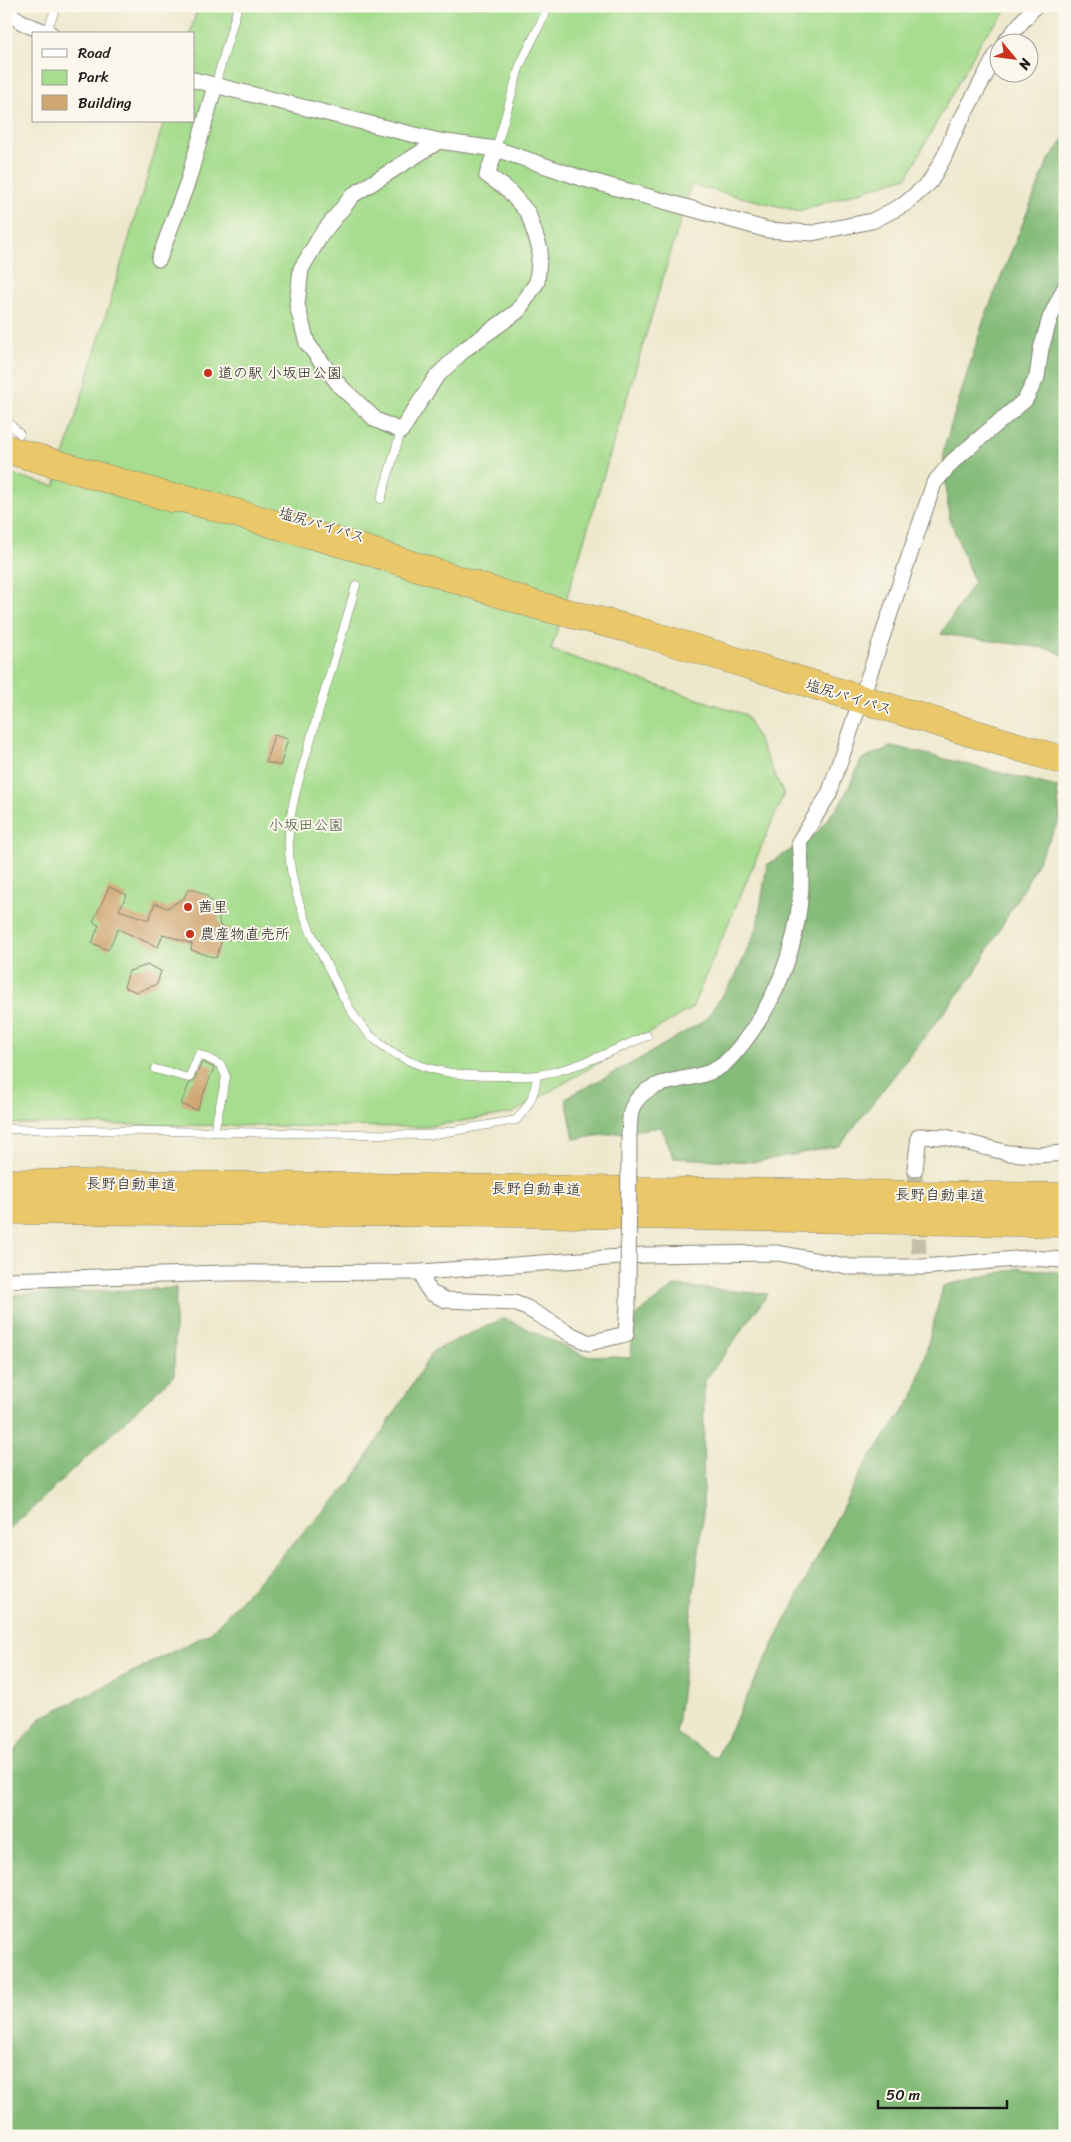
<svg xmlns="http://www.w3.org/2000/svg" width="1071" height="2142" font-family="Sriracha,'Klee One',sans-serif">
<rect width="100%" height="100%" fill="#fbf7ec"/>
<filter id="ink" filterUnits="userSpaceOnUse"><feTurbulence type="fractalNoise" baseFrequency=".02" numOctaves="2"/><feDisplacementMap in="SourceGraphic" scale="10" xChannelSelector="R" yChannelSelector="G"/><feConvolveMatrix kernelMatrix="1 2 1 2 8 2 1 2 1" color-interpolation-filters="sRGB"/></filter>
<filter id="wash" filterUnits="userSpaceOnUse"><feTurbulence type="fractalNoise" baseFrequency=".0096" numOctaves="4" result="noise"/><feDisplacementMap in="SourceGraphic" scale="20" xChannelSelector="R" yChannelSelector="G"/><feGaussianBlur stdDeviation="1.12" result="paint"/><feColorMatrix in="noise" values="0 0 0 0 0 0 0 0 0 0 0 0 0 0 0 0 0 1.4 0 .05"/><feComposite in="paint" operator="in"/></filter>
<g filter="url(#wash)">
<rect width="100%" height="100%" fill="#ede8cc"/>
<polygon fill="#a6dd8e" stroke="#617c55" points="198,6 1011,6 982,39 907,177 799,211 691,185 551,650 746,715 784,794 692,1008 513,1113 425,1127 6,1124 6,473 55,486 164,121 194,121 194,34 190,34"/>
<g fill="#84bc79" stroke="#506c4a">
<polygon points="1065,138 1065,656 1051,649 941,634 974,582 949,517 943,451 984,319 1048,161"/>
<polygon points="893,746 1057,787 1060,819 1027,882 974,974 839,1146 755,1162 674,1158 661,1127 574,1139 566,1098 643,1057 705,1020 735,977 757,928 767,865 816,834 842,801 862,759"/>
<polygon points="1020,1268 1065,1273 1065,2136 6,2136 6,1761 41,1718 210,1633 352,1481 433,1351 504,1318 583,1355 630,1358 636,1316 674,1286 768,1294 704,1382 703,1519 676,1733 716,1758 861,1471 915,1394 943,1286"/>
<polygon points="176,1288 174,1375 6,1533 6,1295"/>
</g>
<g id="blocks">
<g fill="#d0a773">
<polygon points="274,735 288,739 280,766 266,762"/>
<polygon points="109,887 127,895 119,910 149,920 155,903 167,908 184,898 188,889 194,889 206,895 215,905 218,912 220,926 251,938 222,940 216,958 191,950 192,944 163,934 158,947 118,929 108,950 92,943 99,925 93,922"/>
<polygon points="148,965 161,971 157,984 137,992 124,987 129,971"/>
<polygon points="202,1062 214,1068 197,1110 181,1104 189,1084 194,1081"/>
</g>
</g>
</g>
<g filter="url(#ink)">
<use href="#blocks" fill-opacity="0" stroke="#848274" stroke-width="1"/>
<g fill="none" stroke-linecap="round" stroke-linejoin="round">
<polyline stroke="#c3bfa9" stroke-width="15" stroke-dasharray="15 8" stroke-linecap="butt" points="915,1169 919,1257"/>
<g stroke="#848274" stroke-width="9">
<g id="lane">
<polyline points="46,32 57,6"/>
<polyline points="215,86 238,6"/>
<polyline points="496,149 520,65 549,6"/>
<polyline points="6,420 20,434"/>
<polyline points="381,499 401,431"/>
<path d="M356 585C341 640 323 694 308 749 300 775 291 804 289 832 286 879 305 924 327 965 342 993 351 1020 378 1042 415 1072 461 1077 506 1076 516 1076 527 1077 537 1075 574 1070 613 1050 647 1036"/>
<polyline points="155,1069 189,1078 199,1054 221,1065 226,1077 214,1132"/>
<path d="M6 1129 430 1135 516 1120C529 1106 535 1095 537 1075"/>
</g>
</g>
<g stroke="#848274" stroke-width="17">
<g id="street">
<path d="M6 7C13 22 36 28 51 34"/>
<polyline points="1005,42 1035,6"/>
<polyline points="194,80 439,141 496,149 581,178 768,230 812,233 872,221 905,204 930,182 944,157 957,127 998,52"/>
<polyline points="439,141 353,195 321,235 301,269 297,305 307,343 340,386 376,420 401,431 436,377 465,349 518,311 537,282 540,249 528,213 507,189 487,175 496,149"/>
<polyline points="159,259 188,181 215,86"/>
<path d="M629 1134C630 1126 629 1115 632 1108 648 1072 697 1086 724 1064 737 1052 748 1037 757 1023 792 969 807 905 799 842L829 794 934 483 953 461 1025 400 1037 377 1041 349 1050 318 1065 287"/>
<polyline points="915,1169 919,1136 945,1137 1008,1153 1037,1155 1065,1153"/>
<polyline points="422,1272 426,1286 431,1293 446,1300 514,1303 527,1308 572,1335 589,1343 626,1334 628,1306"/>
<polyline points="6,1280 224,1273 422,1272 645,1255 778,1253 851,1267 923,1267 1028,1258 1065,1260"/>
</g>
</g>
<g stroke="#848274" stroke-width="29">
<g id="highway">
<polyline points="6,449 172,498 183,498 362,549 536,605 634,630 1065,761"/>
<polyline points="6,1183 523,1189 1065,1197"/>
<polyline points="6,1210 520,1213 1065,1223"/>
</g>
</g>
<use href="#lane" stroke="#fff" stroke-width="8"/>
<use href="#street" stroke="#fff" stroke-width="15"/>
<use href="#highway" stroke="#eac769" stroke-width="28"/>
<g stroke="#848274" stroke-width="17" stroke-linecap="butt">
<polyline id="street-bridge" points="628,1306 629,1134"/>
</g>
<use href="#street-bridge" stroke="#fff" stroke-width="15"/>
</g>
</g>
<g fill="#c8321e" stroke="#fbf7ec" stroke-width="2">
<circle cx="208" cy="373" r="5"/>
<circle cx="188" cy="907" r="5"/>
<circle cx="190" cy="934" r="5"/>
</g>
<g text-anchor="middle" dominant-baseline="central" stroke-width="4" stroke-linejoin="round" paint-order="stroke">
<g font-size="15" fill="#1c1c1c" stroke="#fbf7ec" text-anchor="start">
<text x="218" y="373">道の駅 小坂田公園</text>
<text x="198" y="907">茜里</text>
<text x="200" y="934">農産物直売所</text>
</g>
<g font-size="15" fill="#1c1c1c" stroke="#fbf7ec">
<text transform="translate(322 525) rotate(17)">塩尻バイパス</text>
<text transform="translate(849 697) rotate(17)">塩尻バイパス</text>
<text transform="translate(131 1184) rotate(1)">長野自動車道</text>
<text transform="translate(536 1189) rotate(1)">長野自動車道</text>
<text transform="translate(940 1195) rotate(1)">長野自動車道</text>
</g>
<g font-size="15" fill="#45563e" stroke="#fbf7ec">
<text x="306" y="825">小坂田公園</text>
</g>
</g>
<rect width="1071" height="2142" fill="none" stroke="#fbf7ec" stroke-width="25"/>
<rect x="32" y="32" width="162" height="90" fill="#fbf7ec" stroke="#a29f99"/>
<rect x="42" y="49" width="25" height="8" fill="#ffffff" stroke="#a29f99"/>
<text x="78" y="58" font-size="15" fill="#1c1c1c">Road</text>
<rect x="42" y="70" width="25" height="15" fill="#a6dd8e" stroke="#a29f99"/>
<text x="78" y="82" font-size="15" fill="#1c1c1c">Park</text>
<rect x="42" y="95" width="25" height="15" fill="#d0a773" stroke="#a29f99"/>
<text x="78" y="108" font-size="15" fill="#1c1c1c">Building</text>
<g transform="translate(1014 58) rotate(119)"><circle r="24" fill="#fbf7ec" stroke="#a29f99"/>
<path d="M0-4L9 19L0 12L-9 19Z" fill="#c8321e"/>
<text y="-8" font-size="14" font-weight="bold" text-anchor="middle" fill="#1c1c1c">N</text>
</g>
<path d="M878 2100v8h129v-8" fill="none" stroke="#1c1c1c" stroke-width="2.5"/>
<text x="886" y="2100" font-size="15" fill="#1c1c1c" stroke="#fbf7ec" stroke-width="4" paint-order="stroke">50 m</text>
</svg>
